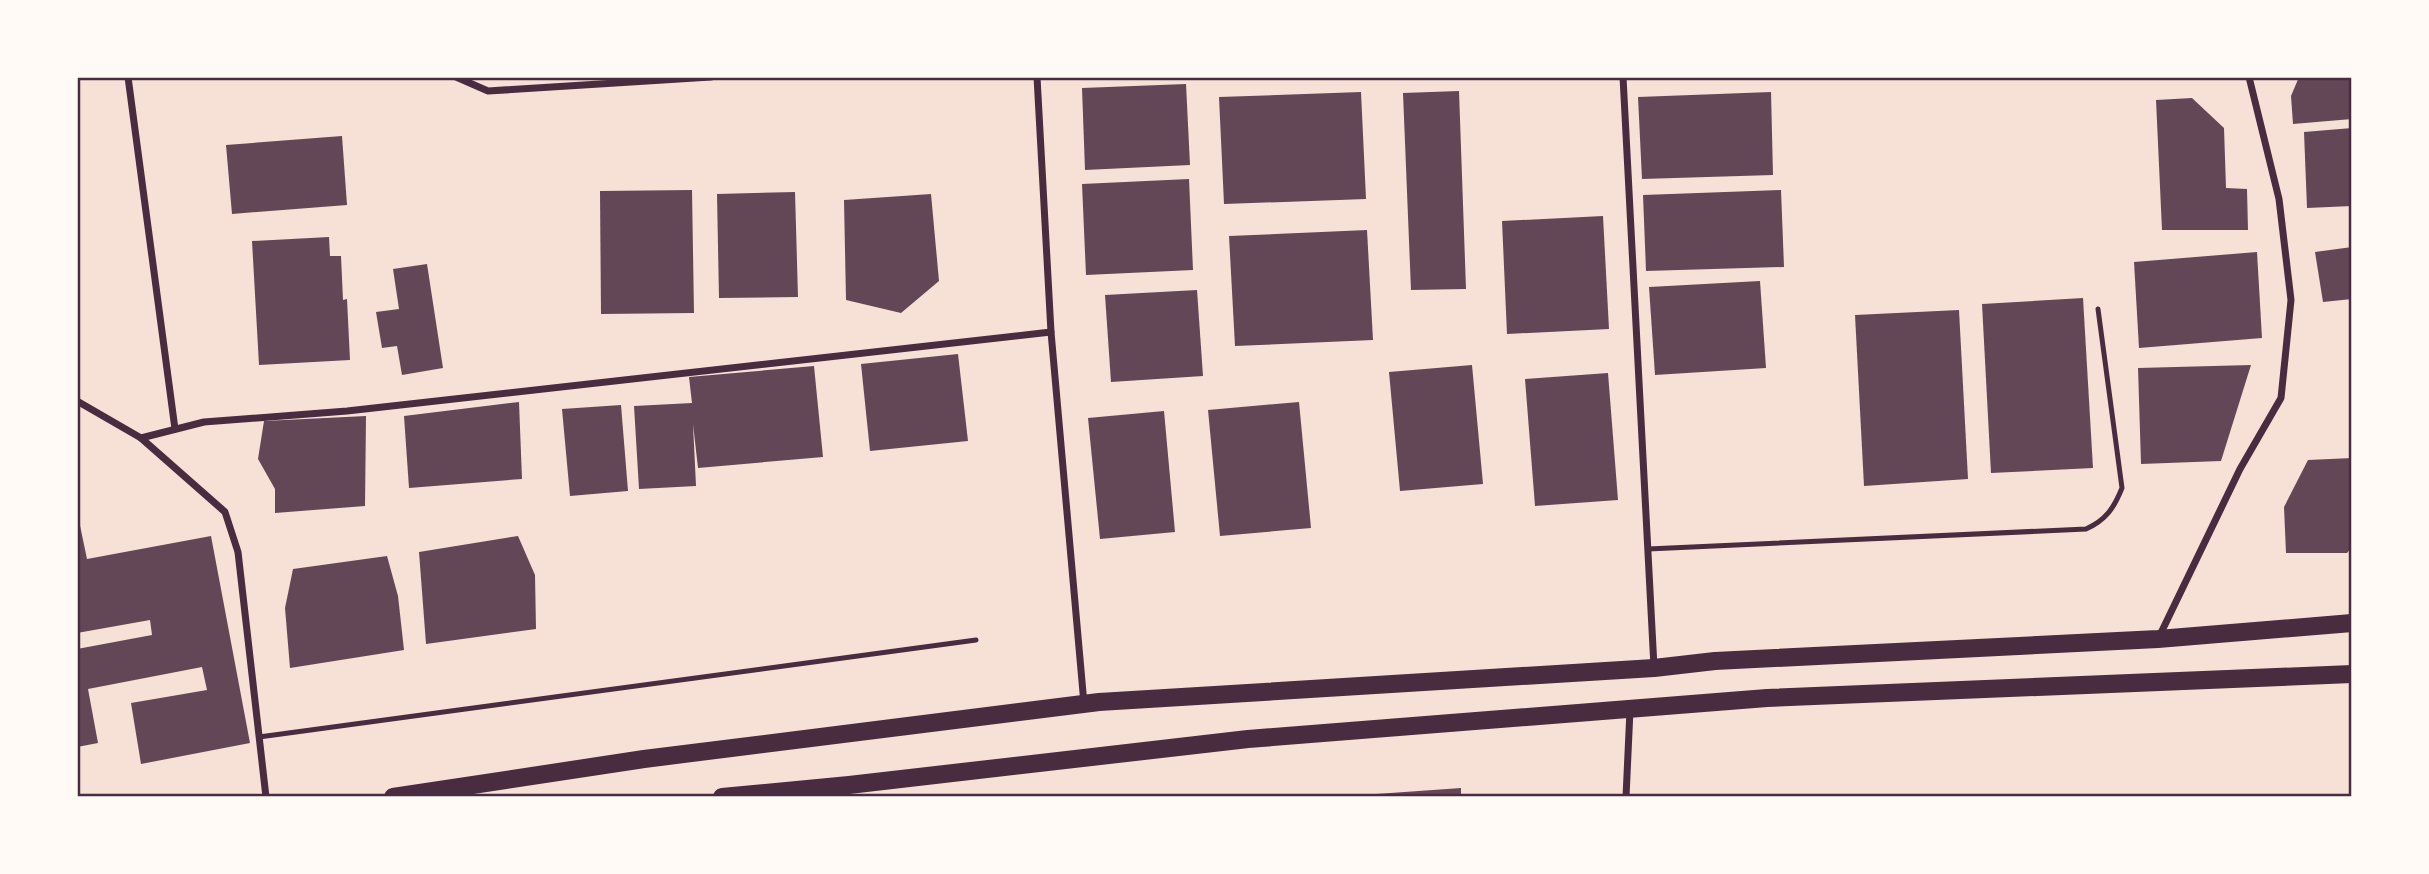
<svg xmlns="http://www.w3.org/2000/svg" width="2429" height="874" font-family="'PT Sans',sans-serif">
<rect width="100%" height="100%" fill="#f7e1d7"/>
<g fill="#644757">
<polygon points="2299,77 2352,77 2352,119 2293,124 2291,96"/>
<polygon points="1186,84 1190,165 1085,170 1082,88"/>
<polygon points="1459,91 1466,289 1411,290 1403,93"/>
<polygon points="1361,92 1366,199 1224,204 1219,97"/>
<polygon points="1771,92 1773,175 1642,179 1638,97"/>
<polygon points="2192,98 2224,128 2226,188 2247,189 2248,230 2162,230 2156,100"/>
<polygon points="2352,128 2352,206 2307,208 2304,132"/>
<polygon points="342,136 347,205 232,214 226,145"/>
<polygon points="1189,179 1193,270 1086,275 1082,184"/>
<polygon points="692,190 694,313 601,314 600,191"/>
<polygon points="1781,190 1784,267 1646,271 1643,195"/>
<polygon points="795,192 798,297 719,298 717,194"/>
<polygon points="931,194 939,281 901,313 846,300 844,200"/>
<polygon points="1603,216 1609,329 1507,334 1502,221"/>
<polygon points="1367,230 1373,340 1235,346 1229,236"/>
<polygon points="329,237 330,256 341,256 343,300 347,299 350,360 259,365 252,241"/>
<polygon points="2352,247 2352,299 2323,302 2315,252"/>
<polygon points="2257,252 2262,338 2139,348 2134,262"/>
<polygon points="427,264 443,368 402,375 397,346 382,348 376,312 399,309 393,269"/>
<polygon points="1760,281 1766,368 1655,375 1649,287"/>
<polygon points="1197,290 1203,376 1111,382 1105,295"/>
<polygon points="2083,298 2093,468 1991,473 1982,304"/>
<polygon points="1959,310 1968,479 1864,486 1855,315"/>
<polygon points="958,354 968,441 870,451 861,364"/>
<polygon points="1472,365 1483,484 1400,491 1389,372"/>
<polygon points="2251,365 2221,461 2141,464 2138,368"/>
<polygon points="814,366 823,457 698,468 693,424 696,486 639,489 634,406 692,403 689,377"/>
<polygon points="1608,373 1618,500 1535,506 1525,379"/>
<polygon points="519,402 522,479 409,488 404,416"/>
<polygon points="1299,402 1311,528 1220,536 1208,410"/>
<polygon points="621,405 628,491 570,496 562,409"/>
<polygon points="1164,411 1175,532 1100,539 1088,418"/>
<polygon points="366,416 365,506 275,513 275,489 258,459 264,421"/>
<polygon points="2352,458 2352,547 2347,553 2286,553 2284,507 2308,460"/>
<polygon points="77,511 87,559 211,536 250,743 141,764 131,703 207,690 202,667 88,689 98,743 77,747 77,649 152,635 150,620 77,633"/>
<polygon points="518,536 535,575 536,629 426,644 419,552"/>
<polygon points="387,556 398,596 404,650 290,668 285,608 293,569"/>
<polygon points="1461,788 1461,797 1376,797 1376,794"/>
</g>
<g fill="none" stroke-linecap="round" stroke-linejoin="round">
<g stroke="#4a2c40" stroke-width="5">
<path d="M1648 549 2086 529C2106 520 2114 508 2122 488L2098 309"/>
<polyline points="259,737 976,640"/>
</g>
<g stroke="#4a2c40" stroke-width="7">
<polyline points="128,77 175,429"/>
<polyline points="456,77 488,91 711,77"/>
<polyline points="1037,77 1051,332 1084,704"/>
<polyline points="1623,77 1654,667"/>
<polyline points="77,401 141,438 225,512 238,552 266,797"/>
<polyline points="141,438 204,422 347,411 1051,332"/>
<polyline points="2159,637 2240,469 2281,398 2291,300 2279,199 2249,77"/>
<polyline points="1626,797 1630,710"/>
</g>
<g stroke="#4a2c40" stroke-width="18">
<polyline points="393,797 644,759 1099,702 1654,668 1715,661 2158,639 2352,623"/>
<polyline points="722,797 849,785 1248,739 1767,698 2352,674"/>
</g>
</g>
<rect width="2429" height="874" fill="none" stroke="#fffaf5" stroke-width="158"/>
<rect x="79" y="79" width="2271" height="716" fill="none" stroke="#4a2c40" stroke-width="2.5"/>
</svg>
